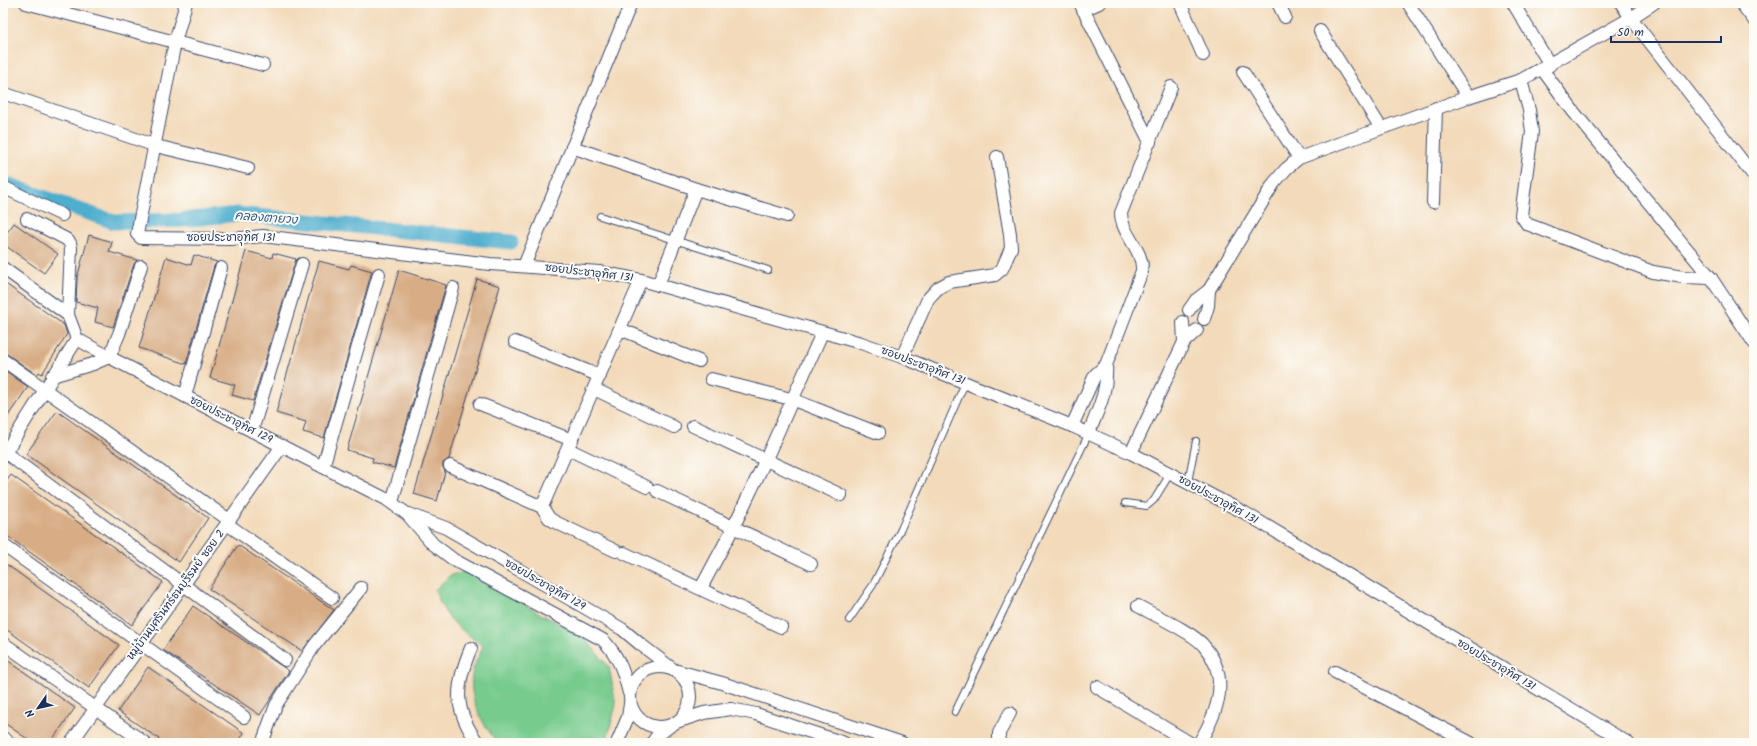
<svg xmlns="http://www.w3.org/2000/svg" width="1757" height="746" font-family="Kalam,'Playpen Sans Thai',sans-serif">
<rect width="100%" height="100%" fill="#fdfcf7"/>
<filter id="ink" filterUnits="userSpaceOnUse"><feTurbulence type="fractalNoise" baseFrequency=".025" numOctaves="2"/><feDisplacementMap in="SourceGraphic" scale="8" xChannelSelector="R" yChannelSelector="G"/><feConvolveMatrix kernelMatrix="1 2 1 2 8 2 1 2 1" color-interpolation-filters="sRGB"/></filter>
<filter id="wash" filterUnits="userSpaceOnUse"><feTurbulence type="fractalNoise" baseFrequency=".012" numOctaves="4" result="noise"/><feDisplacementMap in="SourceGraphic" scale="16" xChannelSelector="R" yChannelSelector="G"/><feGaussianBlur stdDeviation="0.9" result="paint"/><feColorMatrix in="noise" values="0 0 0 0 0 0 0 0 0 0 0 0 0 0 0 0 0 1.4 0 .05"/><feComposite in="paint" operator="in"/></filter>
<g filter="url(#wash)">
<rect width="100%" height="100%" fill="#f3daba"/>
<path fill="#77cb8d" stroke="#497d76" d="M466 572 584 638 609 667 616 705 606 743H498C482 724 469 701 472 675 473 666 480 655 483 646 458 627 446 621 435 590L450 575Z"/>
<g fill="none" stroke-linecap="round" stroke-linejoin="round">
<polyline stroke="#50aece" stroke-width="15" points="6,184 114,222 181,220 238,214 511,242"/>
</g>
<g id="blocks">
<g fill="#d8ad86">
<polygon points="14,223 58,254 44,273 3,244 3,238"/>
<polygon points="89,235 112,242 109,252 137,260 134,264 113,327 95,322 98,308 76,302 77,278"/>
<polygon points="246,251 272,258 273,253 296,259 253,401 232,395 235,385 210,378"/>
<polygon points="194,255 217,262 214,266 186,364 139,348 166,257 191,265"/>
<polygon points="319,261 349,269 351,265 372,271 324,438 303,432 306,422 276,413"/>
<polygon points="399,270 446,285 394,468 372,462 373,458 347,450"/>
<polygon points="477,279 500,286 449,459 443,463 443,467 445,472 437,501 414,494"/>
<polygon points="3,282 64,325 67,334 42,374 39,372 37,375 7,354 3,353"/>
<polygon points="3,369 28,387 3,423"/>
<polygon points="57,411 208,518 179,562 26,454"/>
<polygon points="11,475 163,582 132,625 3,533 3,486"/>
<polygon points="238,545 334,610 302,651 209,589"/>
<polygon points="3,562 119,645 89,688 3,627"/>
<polygon points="193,606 289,671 260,715 163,650"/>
<polygon points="3,657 75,708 50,743 33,743 3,722"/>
<polygon points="148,667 244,733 238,743 165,743 118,711"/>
</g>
</g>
</g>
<g filter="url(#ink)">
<use href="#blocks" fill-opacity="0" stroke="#3b496c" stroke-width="1"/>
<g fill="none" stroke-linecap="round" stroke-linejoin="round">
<g stroke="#3b496c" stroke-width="8">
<g id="service">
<polyline points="600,216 768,270"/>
<polyline points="1188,482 1196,441"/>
<polyline points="1125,503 1147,506 1154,500 1170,474"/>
<polyline points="849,620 873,585 901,529 965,383"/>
<polyline points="955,712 1089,433"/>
</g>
</g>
<g stroke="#3b496c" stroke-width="14">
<g id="minor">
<polyline points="26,3 263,65"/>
<polyline points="186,3 175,42 137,234 141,238 231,239 263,236 490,264 599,272 641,280 861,343 902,357 1072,426 1131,453 1245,513 1628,743"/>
<polyline points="1080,3 1150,142"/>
<polyline points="1180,3 1203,55"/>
<polyline points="1278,3 1285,17"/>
<polyline points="1408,3 1468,97"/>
<polyline points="1513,3 1550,65"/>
<polyline points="1621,3 1631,18 1754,176"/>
<polyline points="1741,3 1754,20"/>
<polyline points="1083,10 1099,3"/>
<polyline points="1320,31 1381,128"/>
<polyline points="1542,69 1573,111 1711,278 1754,343"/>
<polyline points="1243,72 1299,158"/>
<polyline points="1521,80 1529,110 1532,132 1521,215 1527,224 1653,272 1683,277 1711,278"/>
<polyline points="3,93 156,146 248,168"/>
<polyline points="572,147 696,189 787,216"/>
<polyline points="3,187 62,215"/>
<polyline points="1433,202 1436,108"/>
<path d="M27 219 66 239 70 243 71 248 68 315 77 339 109 357 258 434 386 499 407 514 433 544 454 560 603 640C619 656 624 673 629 693"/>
<polyline points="524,266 631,3"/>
<polyline points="3,268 68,315"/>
<polyline points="658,285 696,189"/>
<polyline points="1189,310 1196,300 1209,290 1274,183 1286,169 1299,158 1468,97 1521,80 1631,18 1654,3"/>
<polyline points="1204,319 1208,306 1209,290"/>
<polyline points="1183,322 1184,342"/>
<polyline points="620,329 699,361"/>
<polyline points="515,342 600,376"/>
<polyline points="902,357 928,299 938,288 949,282 995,275 1002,269 1006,260 1011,248 1010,234 997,157"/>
<polyline points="3,360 229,520"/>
<polyline points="52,376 93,364 109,357 119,334 141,266"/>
<polyline points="711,379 791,399 878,433"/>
<polyline points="594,389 674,427"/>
<polyline points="185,396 221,268"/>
<polyline points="480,404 572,440"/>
<polyline points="693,426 841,495"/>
<polyline points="1072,426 1095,375 1106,365"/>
<polyline points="252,431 302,264"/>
<path d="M1089 433C1098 409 1108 392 1106 365L1142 271C1144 250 1121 234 1121 213L1171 87"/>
<polyline points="568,449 647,487"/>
<polyline points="3,451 285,660"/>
<polyline points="1131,453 1184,342 1197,330"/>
<polyline points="3,456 77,339"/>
<polyline points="450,466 542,507 549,518 555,522 616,551"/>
<polyline points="323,467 379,274"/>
<polyline points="657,491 811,564"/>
<polyline points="392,502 453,288"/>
<polyline points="542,507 641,280"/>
<polyline points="408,514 446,528 622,629 640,644 674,670 722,683 902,743"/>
<polyline points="227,524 332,598"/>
<polyline points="3,545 244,717"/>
<polyline points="624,553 781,627"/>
<polyline points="701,588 733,528 766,459 822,333"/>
<path d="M1138 606C1154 615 1194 633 1204 646 1231 678 1218 712 1199 743"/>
<polyline points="3,643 145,743"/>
<path d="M471 648C455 686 453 709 478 743"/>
<circle cx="660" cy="697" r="30"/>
<polyline points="1335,672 1471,743"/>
<polyline points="1097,687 1190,743"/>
<polyline points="679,721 704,713 731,709 756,714 844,743"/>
<polyline points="3,738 10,743"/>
<polyline points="264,738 276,705 314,646 361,588"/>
<polyline points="71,743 282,446"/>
<polyline points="617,743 628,717 630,704"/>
<polyline points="652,743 657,736 670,726"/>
<polyline points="999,743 999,733 1010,713"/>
</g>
</g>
<use href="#service" stroke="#fff" stroke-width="6"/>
<use href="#minor" stroke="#fff" stroke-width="12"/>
</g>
</g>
<g text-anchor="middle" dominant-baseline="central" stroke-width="4" stroke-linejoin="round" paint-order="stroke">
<g font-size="11" fill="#1b2f5e" stroke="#fdfcf7">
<text x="231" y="238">ซอยประชาอุทิศ 131</text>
<text transform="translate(589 273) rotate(7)">ซอยประชาอุทิศ 131</text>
<text transform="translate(923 366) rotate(21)">ซอยประชาอุทิศ 131</text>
<text transform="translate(231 420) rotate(27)">ซอยประชาอุทิศ 129</text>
<text transform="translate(1218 500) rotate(29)">ซอยประชาอุทิศ 131</text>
<text transform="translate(545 585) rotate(30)">ซอยประชาอุทิศ 129</text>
<text transform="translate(176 595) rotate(-54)">หมู่บ้านบุศรินทร์ธนบุรีรมย์ ซอย 2</text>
<text transform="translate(1496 665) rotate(31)">ซอยประชาอุทิศ 131</text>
</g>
<g font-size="12" font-style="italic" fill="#2e5b85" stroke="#fdfcf7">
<text transform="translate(266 218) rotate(4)">คลองตายวง</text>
</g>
</g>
<rect width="1757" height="746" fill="none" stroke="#fdfcf7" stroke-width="16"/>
<g transform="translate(38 708) rotate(236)" stroke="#fdfcf7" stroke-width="3" paint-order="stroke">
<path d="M0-3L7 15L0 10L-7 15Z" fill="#1b2f5e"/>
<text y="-6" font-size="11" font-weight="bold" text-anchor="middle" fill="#1b2f5e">N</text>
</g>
<path d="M1611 36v6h110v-6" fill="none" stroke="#1b2f5e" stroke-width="2"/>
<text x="1617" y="36" font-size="12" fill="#1b2f5e" stroke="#fdfcf7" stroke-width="3" paint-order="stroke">50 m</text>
</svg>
